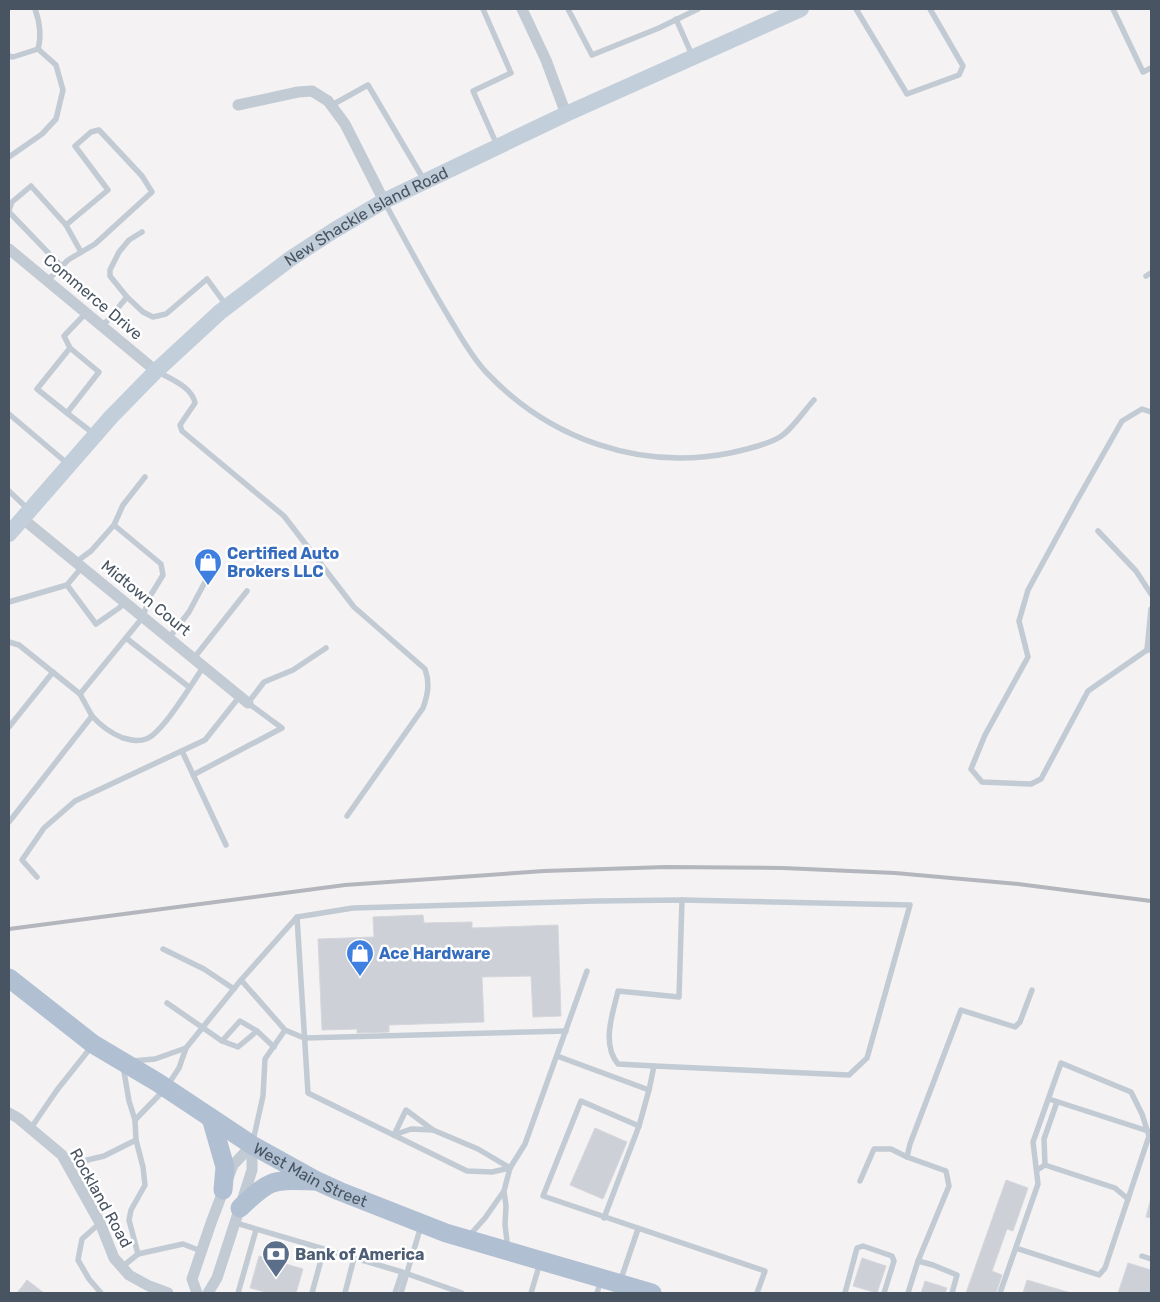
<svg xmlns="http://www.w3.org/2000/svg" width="1160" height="1302" font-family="Rubik,sans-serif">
<rect width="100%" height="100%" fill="#f4f2f2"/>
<g fill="#cdd0d6" stroke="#d5d7dd">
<polygon points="423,915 424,923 472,922 472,928 558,925 561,1016 533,1017 531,976 482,977 484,1022 389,1025 389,1032 357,1033 357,1029 322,1030 318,939 374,937 373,917"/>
<polygon points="595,1128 627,1142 603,1199 570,1185"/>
<polygon points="1006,1180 1028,1188 1013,1231 1007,1229 992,1271 1002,1275 996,1293 966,1293"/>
<polygon points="1151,1198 1151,1218 1146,1217"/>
<polygon points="259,1256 303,1269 296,1293 269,1293 250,1288"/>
<polygon points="862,1258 886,1266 877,1293 853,1286"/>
<polygon points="1128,1263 1151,1270 1151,1293 1118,1293"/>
<polygon points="27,1280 44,1293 17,1293"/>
<polygon points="1027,1280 1071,1293 1023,1293"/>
<polygon points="925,1281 947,1288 945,1293 921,1293"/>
</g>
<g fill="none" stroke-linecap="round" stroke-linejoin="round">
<g stroke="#c2cbd4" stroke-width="5.5">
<polyline points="483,9 511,73 473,91 497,145"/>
<polyline points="568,9 592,55 659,28 698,9"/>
<polyline points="856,9 907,94 959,75 963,66 930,9"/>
<polyline points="1113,9 1143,72 1151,68"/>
<polyline points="676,19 692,55"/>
<path d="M9 56 13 57 38 49C42 35 40 23 35 9"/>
<polyline points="332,105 368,85 424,180"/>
<polyline points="9,157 42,134 56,119 63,90 56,65 38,49"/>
<path d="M385 203C406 242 427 281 450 319 461 337 471 356 486 372 549 439 640 471 730 453 744 450 774 443 784 434 795 425 804 411 814 400"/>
<polyline points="9,210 12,202 31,186 66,225 108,190 75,146 91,132 99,130 142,176 152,192 95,244 68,260 47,281"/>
<polyline points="9,212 61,266"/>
<polyline points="66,225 81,252"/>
<polyline points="1146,276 1151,273"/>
<polyline points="127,297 110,276 110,270 119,252 129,240 142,232"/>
<polyline points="86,313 64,336 70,348 99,372 67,413 94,434"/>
<polyline points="102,327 127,297 143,312 153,317 166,314 207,279 226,305"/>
<path d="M158 372C171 379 192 387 195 403L180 425 182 431 284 516 354 607 425 669C430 683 428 694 423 708L347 816"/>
<polyline points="67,413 37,389 70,348"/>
<polyline points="9,414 68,464"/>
<polyline points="9,491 29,510"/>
<polyline points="1098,531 1136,571 1151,594"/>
<polyline points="76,562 91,551 114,525"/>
<polyline points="67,585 96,624 119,608 125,602"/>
<polyline points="9,602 67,585 82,567"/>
<polyline points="1151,609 1147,650 1151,650"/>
<polyline points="126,638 189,687"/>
<polyline points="169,638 189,612 214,565"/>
<polyline points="9,642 19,645 80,694 92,716 9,822"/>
<polyline points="1147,650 1088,691 1041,779 1031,784 982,782 971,769 985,735 1028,657 1019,621 1028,590 1076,502 1122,421 1142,409 1151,412"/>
<polyline points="194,658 247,591"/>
<polyline points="80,694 143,617 149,598 163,575 161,564 114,525 123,505 145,477"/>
<path d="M92 716C101 726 110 733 123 738 131 740 138 742 146 739 162 734 193 682 204 666"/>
<polyline points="9,727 53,672"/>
<polyline points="182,751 226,845"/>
<polyline points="193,775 282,728 248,703 264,682 293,670 326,648"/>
<polyline points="37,877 22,860 44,828 75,801 205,740 240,696"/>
<polyline points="297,917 308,1093 467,1171 492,1172 510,1168"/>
<polyline points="163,949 204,969 234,989"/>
<polyline points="241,980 285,1030 265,1059 263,1096 253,1141"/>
<polyline points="167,1003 222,1041 238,1047 257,1031"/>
<polyline points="285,1030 304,1038 566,1031"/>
<polyline points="222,1041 240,1021 257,1031 274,1047"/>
<polyline points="557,1056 649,1090 654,1066 849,1075 867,1058 910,905 682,900"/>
<polyline points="132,1061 155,1059 186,1048"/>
<polyline points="123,1066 129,1101 135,1120 136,1140 143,1167 145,1185 131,1210 129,1220 138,1254"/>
<polyline points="649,1090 639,1126 581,1101 543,1196 765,1271 757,1293"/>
<polyline points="1049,1099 1148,1131"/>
<path d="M135 1120 166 1088 179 1068 186 1048 241 980 297 917 353 908 596 901 682 900 679 997 618 991C613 1013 601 1044 618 1064L654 1066"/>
<polyline points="31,1128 57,1090 92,1046"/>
<polyline points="394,1135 406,1110 433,1130 478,1149 510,1168"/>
<polyline points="394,1135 411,1129 433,1130"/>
<polyline points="67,1165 104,1156 136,1140"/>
<polyline points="1045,1165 1044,1139 1057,1102"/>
<polyline points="1037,1170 1045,1165 1115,1188 1128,1199"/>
<polyline points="860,1181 874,1149 891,1149 907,1157"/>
<polyline points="504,1191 506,1206 505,1225 508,1249"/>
<polyline points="604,1218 639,1126"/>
<polyline points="100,1223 82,1239 78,1260 89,1279 101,1293"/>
<polyline points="236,1223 402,1272 462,1293"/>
<polyline points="469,1236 485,1218 504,1191 510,1168 525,1144 587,971"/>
<polyline points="1142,1256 1151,1259"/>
<polyline points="918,1261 933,1265 957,1275 952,1293"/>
<polyline points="122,1267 138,1254 183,1244 201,1251"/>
<polyline points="620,1282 638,1229"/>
<polyline points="238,1293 256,1230"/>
<polyline points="312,1293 324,1249"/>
<polyline points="345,1293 354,1258"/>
<polyline points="395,1293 402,1272"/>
<polyline points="401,1293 421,1226"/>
<polyline points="531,1293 540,1263"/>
<polyline points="597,1293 601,1280"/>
<polyline points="845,1293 857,1248 863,1246 892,1256 894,1261 884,1293"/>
<polyline points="908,1293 918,1261 949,1186 946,1171 907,1157 910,1144 961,1010 1015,1027 1020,1022 1032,990"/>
<polyline points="1000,1293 1038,1184 1033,1142 1061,1063 1131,1092 1142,1114 1149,1136 1105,1268 1099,1275 1016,1248"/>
</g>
<g stroke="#c2cbd4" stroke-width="11">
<polyline points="522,9 546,60 566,114"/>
<polyline points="238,105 298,92 312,91 328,101 345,124 384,201"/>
<polyline points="9,249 156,371"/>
<polyline points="23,519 248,703"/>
<polyline points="9,1113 18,1118 62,1155 100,1223 114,1258 129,1275 149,1286 168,1293"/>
<polyline points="197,1293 192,1279 211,1223 233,1165 252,1145"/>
<polyline points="208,1293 217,1278 252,1170 252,1145"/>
</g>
<path stroke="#c3cedb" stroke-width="16" id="s1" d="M9 534 111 417 156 371 220 312 290 259 333 231 384 201 566 114 801 9"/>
<g stroke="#b0bfd2" stroke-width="19">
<path id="s2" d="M9 978 93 1044 157 1082 252 1145 317 1181 339 1191 446 1233 652 1293"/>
<polyline points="211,1118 225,1167 223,1190"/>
<path d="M240 1208C271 1178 272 1180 314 1181"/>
</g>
<polyline stroke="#b3b6bc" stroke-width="4" points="9,929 345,885 544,871 666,867 783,868 895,873 1018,884 1151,901"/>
</g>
<defs>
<g id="shop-pin" transform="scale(1.4375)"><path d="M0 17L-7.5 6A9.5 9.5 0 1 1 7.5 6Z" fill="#3f7fe0" stroke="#fff"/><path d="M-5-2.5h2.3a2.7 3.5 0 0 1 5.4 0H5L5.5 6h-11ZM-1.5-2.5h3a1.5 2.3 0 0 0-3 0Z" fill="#fff"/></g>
<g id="bank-pin" transform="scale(1.4375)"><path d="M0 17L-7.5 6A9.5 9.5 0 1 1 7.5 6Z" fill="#5c6f8a" stroke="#fff"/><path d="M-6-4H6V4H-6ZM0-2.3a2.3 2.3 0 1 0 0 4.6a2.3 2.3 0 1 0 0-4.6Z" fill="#fff"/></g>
</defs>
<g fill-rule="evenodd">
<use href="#shop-pin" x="208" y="562"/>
<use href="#shop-pin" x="360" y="953"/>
<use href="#bank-pin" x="276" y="1254"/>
</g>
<g text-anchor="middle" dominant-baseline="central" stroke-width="5" stroke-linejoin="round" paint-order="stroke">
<g font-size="16" fill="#485461" stroke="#fff">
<text stroke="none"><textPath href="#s1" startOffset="482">New Shackle Island Road</textPath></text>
<text transform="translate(93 297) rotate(40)">Commerce Drive</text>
<text transform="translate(146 598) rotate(39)">Midtown Court</text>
<text stroke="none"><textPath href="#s2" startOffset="361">West Main Street</textPath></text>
<text transform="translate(101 1198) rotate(61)">Rockland Road</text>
</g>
<g font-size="16" font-weight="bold" fill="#366cbe" stroke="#fff" text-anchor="start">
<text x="227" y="553">Certified Auto<tspan x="227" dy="18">Brokers LLC</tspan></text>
<text x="379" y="953">Ace Hardware</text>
</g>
<g font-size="16" font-weight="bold" fill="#4e5e75" stroke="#fff" text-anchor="start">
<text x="295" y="1254">Bank of America</text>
</g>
</g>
<rect width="1160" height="1302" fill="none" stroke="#485461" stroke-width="20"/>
</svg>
